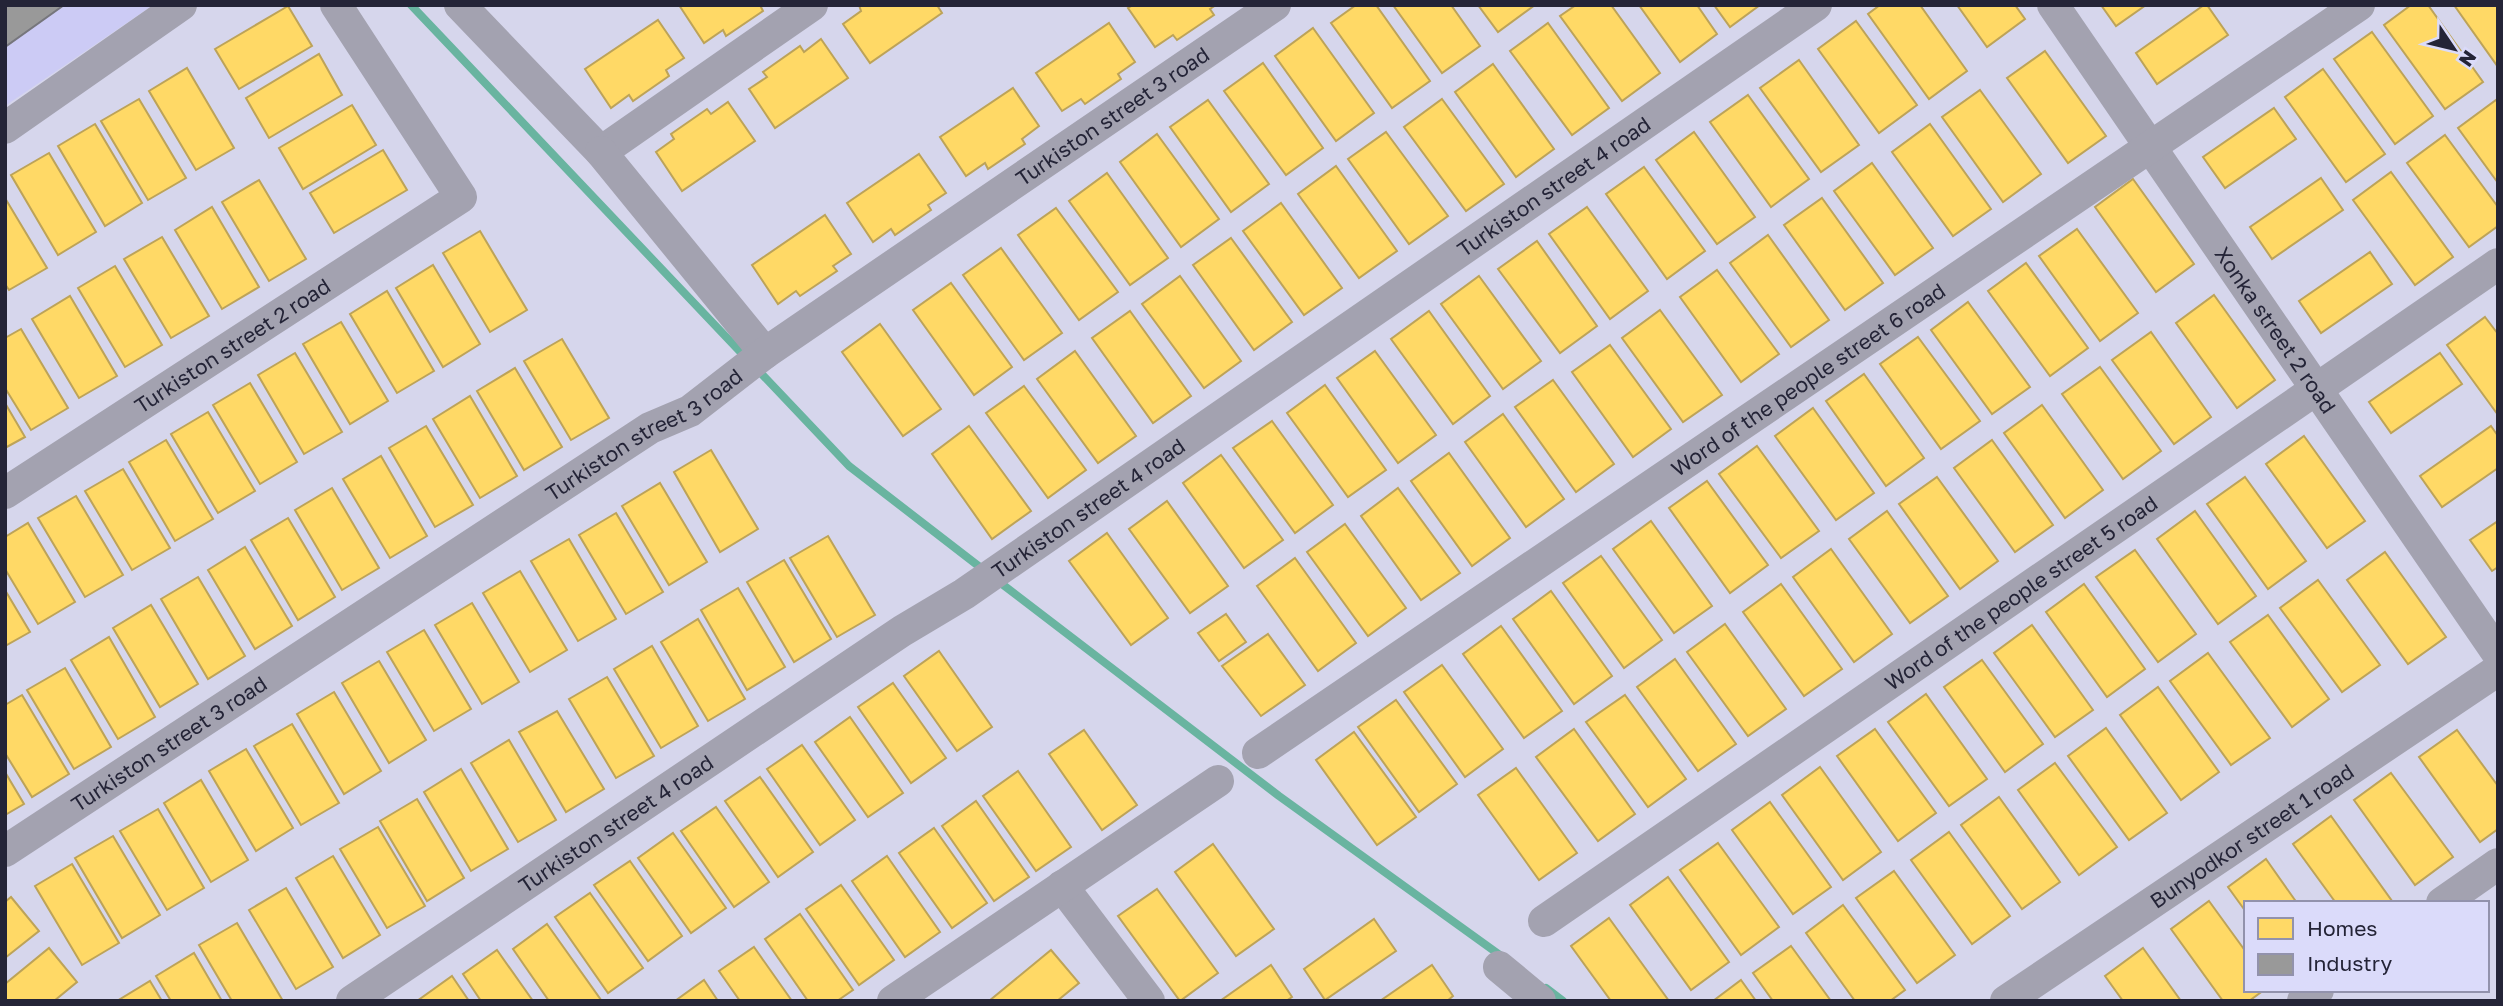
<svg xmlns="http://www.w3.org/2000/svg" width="2503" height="1006" font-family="'Golos Text',sans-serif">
<rect width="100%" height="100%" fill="#d6d6ec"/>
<polygon fill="#cccbf5" points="5,5 153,5 5,106"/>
<g fill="#ffd966" stroke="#bda358" stroke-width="2">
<polygon points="679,5 760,5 763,11 726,36 723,30 704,43"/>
<polygon points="937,5 942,13 870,63 843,24 861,11 859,5"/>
<polygon points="1133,5 1216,5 1210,9 1214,15 1177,40 1173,35 1155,47 1128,8"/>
<polygon points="1356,5 1376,5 1430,81 1392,108 1331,23"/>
<polygon points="1393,5 1451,5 1480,46 1442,73"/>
<polygon points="1478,5 1535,5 1498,32"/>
<polygon points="1576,5 1611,5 1660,73 1622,101 1560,16"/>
<polygon points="1639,5 1697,5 1717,34 1680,62"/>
<polygon points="1714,5 1760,5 1730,27"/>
<polygon points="1880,5 1920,5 1967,71 1929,99 1868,14"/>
<polygon points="1957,5 2015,5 2025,19 1987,47"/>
<polygon points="2101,5 2146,5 2116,26"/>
<polygon points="2204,5 2207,5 2228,35 2157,84 2136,53"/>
<polygon points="2411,5 2428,5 2483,82 2445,109 2384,25"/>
<polygon points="2454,5 2498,5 2498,67"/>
<polygon points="288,6 312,46 239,89 215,49"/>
<polygon points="658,20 684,58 666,70 669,76 633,101 629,95 611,108 585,69"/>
<polygon points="1856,21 1917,105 1879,133 1818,49"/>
<polygon points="1109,23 1135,62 1118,74 1121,79 1085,104 1081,99 1062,111 1036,73"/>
<polygon points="1548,23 1609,108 1572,135 1510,51"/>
<polygon points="1313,28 1374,113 1336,141 1275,56"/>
<polygon points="2372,32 2433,116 2395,144 2334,59"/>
<polygon points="821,39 848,78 775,128 749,89 767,77 763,72 800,46 804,52"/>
<polygon points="2045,51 2106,136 2068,163 2007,78"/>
<polygon points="319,54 342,95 269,138 246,98"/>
<polygon points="1799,60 1859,145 1821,172 1760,88"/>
<polygon points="1263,63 1323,148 1286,175 1224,91"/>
<polygon points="1493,64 1554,149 1516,177 1455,92"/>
<polygon points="187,68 234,148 196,170 149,91"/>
<polygon points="2323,69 2385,154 2346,182 2285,97"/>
<polygon points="1013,88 1039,126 1022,139 1025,144 988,169 985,163 966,176 940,137"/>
<polygon points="1980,90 2041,174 2003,202 1942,117"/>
<polygon points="1748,95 1809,179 1771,207 1710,122"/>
<polygon points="139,99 186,178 148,200 101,121"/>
<polygon points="1442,99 1504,184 1466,211 1404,127"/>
<polygon points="1208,100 1269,184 1231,212 1170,127"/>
<polygon points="2496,100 2498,103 2498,183 2458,128"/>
<polygon points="728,102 755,141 682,191 656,152 674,139 671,134 707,109 711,114"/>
<polygon points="352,105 376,145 303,189 279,148"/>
<polygon points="2274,108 2296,139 2225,188 2203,157"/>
<polygon points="95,124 142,203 105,226 58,146"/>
<polygon points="1930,124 1991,209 1953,236 1892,152"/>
<polygon points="1386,132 1448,216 1409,244 1348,159"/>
<polygon points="1694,132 1755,217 1717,244 1656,160"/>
<polygon points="1157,134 1219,219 1181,247 1120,162"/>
<polygon points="2445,135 2498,207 2498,226 2469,247 2407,163"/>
<polygon points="383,150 407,190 334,233 310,193"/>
<polygon points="49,153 96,232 58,255 11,175"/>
<polygon points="919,154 946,193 928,205 931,210 895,235 891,229 873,242 847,203"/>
<polygon points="1872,163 1933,248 1895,275 1834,191"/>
<polygon points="1336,166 1397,251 1359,278 1298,194"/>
<polygon points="1644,167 1705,251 1667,279 1606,194"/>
<polygon points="2391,172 2453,257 2415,285 2353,200"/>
<polygon points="1107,173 1168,258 1130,285 1069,201"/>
<polygon points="2321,178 2343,210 2272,259 2250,227"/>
<polygon points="2133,179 2194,264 2156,292 2095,207"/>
<polygon points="259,180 306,259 269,281 222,202"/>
<polygon points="5,198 47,268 9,290 5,284"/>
<polygon points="1822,198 1883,283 1845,310 1784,225"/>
<polygon points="1281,203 1342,288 1304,315 1243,231"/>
<polygon points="212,207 259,287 222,309 175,230"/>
<polygon points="1587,207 1648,291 1610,319 1549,234"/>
<polygon points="1056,208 1118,292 1079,320 1018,235"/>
<polygon points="825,215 851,254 833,266 837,271 800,296 796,291 778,304 752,265"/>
<polygon points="2077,229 2138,313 2100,341 2039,256"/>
<polygon points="480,231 527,310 490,332 443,253"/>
<polygon points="1768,235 1829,320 1791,347 1730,263"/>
<polygon points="162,237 209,316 171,338 124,259"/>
<polygon points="1231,238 1292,322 1254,350 1193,265"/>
<polygon points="1537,241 1597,326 1560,353 1498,269"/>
<polygon points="1001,248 1062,333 1024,360 963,275"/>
<polygon points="2370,252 2392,284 2321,333 2299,301"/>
<polygon points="2026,263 2088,348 2050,376 1988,291"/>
<polygon points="433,265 480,344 443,367 396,288"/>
<polygon points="115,266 162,345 125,367 78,288"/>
<polygon points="1717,270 1779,354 1741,382 1680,297"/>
<polygon points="1180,276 1241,361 1204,388 1142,304"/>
<polygon points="1479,276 1541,361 1503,389 1441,304"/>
<polygon points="951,283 1012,367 974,395 913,310"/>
<polygon points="387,291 434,371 397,393 350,314"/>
<polygon points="2214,295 2275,380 2237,408 2176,323"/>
<polygon points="70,296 117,376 79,398 32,319"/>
<polygon points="1968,302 2030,387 1992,414 1931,330"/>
<polygon points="1660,310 1722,395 1683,422 1622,338"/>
<polygon points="1130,311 1191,396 1153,423 1092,338"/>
<polygon points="1429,311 1490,396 1453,424 1391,339"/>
<polygon points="2485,317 2498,334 2498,415 2447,345"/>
<polygon points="341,322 388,401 350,424 303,344"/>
<polygon points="880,324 941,409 903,436 842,352"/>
<polygon points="21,329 68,408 31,430 5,388 5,338"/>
<polygon points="2151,332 2211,417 2174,444 2112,360"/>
<polygon points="1918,337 1980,421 1941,449 1880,364"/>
<polygon points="562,339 609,418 571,440 524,361"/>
<polygon points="1610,345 1671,429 1633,457 1572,372"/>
<polygon points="1075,351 1136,436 1098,463 1037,379"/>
<polygon points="1375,351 1436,435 1398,463 1337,378"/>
<polygon points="295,353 342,432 304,454 258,375"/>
<polygon points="2440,353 2462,384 2391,433 2369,402"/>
<polygon points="2100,367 2161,451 2123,479 2062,394"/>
<polygon points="515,368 562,447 524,470 477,391"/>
<polygon points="1864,374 1924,458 1886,486 1826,401"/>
<polygon points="1553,380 1614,464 1576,492 1515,407"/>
<polygon points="250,383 297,462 260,484 213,405"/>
<polygon points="1325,385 1386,470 1348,497 1287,413"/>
<polygon points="1024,386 1086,470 1048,498 986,413"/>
<polygon points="470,396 517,476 480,498 433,419"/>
<polygon points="5,403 25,437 5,448"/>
<polygon points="2042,405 2103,490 2065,518 2004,433"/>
<polygon points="1813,408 1874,493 1836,520 1775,436"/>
<polygon points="208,412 255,491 218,513 171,434"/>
<polygon points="1503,414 1564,499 1526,527 1465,442"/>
<polygon points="1272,421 1333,505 1295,533 1233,448"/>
<polygon points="426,426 473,505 435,527 389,448"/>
<polygon points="969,426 1031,511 992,539 932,454"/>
<polygon points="2491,426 2498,436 2498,468 2442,507 2420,476"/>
<polygon points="2304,436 2365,521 2327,548 2266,464"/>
<polygon points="166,440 213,519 175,541 129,462"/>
<polygon points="1992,440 2053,525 2015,552 1954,468"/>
<polygon points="1757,446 1819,531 1781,558 1719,474"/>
<polygon points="711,450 758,529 720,552 674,472"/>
<polygon points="1449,453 1510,538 1472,566 1411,481"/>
<polygon points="1221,455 1283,540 1244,568 1183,483"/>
<polygon points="381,456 427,536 390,558 343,479"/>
<polygon points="123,469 170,548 132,570 85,491"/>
<polygon points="1937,477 1998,561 1960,589 1899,504"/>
<polygon points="2245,477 2306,561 2268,589 2207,504"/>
<polygon points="1707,481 1768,565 1730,593 1669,508"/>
<polygon points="660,483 707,562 669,585 622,506"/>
<polygon points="332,488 379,568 342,590 295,510"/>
<polygon points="1398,488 1460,573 1421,600 1361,516"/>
<polygon points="76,496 123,575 85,597 38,518"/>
<polygon points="1167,501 1228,586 1190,613 1129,529"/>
<polygon points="1887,511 1948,596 1910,623 1849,539"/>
<polygon points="2195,511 2256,596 2218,624 2157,539"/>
<polygon points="616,513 663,592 626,614 579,535"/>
<polygon points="288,518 335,597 298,620 251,540"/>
<polygon points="1651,521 1712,606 1674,633 1613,549"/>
<polygon points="2498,521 2498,567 2492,571 2470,540"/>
<polygon points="28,523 75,602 38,624 5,569 5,537"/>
<polygon points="1345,524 1406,608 1368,636 1307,552"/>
<polygon points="1107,533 1168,618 1131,645 1069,561"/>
<polygon points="828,536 875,615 837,637 790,558"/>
<polygon points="569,539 616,619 578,641 531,561"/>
<polygon points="245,547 292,626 255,649 208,570"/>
<polygon points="1831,549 1892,634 1854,662 1793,577"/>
<polygon points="2135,550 2196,634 2158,662 2096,577"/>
<polygon points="2385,552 2446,637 2408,664 2347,580"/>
<polygon points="1601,556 1662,640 1624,668 1563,583"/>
<polygon points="1295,558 1356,643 1318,671 1257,586"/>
<polygon points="784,560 831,639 794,662 747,582"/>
<polygon points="520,571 567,650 530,672 483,593"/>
<polygon points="198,577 245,656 208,679 161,599"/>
<polygon points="2318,580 2380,665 2342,692 2280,608"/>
<polygon points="1781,584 1842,669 1804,696 1743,612"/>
<polygon points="2084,584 2145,669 2107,697 2046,612"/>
<polygon points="738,588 785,667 747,690 701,610"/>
<polygon points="5,590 30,632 5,646"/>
<polygon points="1551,591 1612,676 1574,704 1513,619"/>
<polygon points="472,603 519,682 482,704 435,625"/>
<polygon points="151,605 198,684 160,707 113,628"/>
<polygon points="1226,614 1246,642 1219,661 1198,633"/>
<polygon points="2268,615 2329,699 2292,727 2230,642"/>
<polygon points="698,619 745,699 708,721 661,642"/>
<polygon points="1725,624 1786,709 1748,736 1687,652"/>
<polygon points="2032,625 2093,710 2055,737 1994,653"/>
<polygon points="1501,626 1562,711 1524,738 1463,654"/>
<polygon points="424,630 471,709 434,731 387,652"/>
<polygon points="1268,634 1305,685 1261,716 1222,666"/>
<polygon points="109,637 155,717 118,739 71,660"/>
<polygon points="652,646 698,726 661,748 614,669"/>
<polygon points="939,651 992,727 957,751 904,676"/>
<polygon points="2208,653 2270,738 2231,765 2170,681"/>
<polygon points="1675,659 1736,744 1698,771 1637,687"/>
<polygon points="1982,660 2043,744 2005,772 1944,687"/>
<polygon points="379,661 426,740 389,763 342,683"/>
<polygon points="1442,665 1503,749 1465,777 1404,692"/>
<polygon points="65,668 111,747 74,769 27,690"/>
<polygon points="607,677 654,756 616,778 569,699"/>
<polygon points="893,683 946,758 911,783 858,707"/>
<polygon points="2158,687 2219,772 2181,800 2120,715"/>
<polygon points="334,692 381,771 344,794 297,714"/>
<polygon points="1926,694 1987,779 1949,806 1888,722"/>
<polygon points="22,695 69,774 32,797 5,753 5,705"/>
<polygon points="1625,695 1686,779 1648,807 1586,722"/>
<polygon points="1396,700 1457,784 1419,812 1358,727"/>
<polygon points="557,711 604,789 566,812 519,732"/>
<polygon points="850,717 903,793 868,817 815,742"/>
<polygon points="292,724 339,803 301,825 254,746"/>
<polygon points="2106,728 2167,813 2129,840 2068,756"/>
<polygon points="1574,729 1635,814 1598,841 1536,757"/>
<polygon points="1875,729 1936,813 1898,841 1837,756"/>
<polygon points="1084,730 1137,805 1102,830 1049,754"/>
<polygon points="2457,730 2498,786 2498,829 2480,842 2419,757"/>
<polygon points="1354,732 1416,817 1377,845 1316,760"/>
<polygon points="509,740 556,820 518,842 471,763"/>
<polygon points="802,745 855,820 820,845 767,769"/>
<polygon points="246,749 293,828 256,851 209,771"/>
<polygon points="2055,763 2117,847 2079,875 2018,790"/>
<polygon points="1820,767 1881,852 1843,880 1782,795"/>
<polygon points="1516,768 1577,853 1539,880 1478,795"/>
<polygon points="461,769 508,849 471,871 424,792"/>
<polygon points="1018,771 1071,847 1036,871 983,796"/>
<polygon points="5,772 24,804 5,815"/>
<polygon points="2391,773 2453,857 2415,885 2354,800"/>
<polygon points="760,777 813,852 778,877 725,801"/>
<polygon points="201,780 248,860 211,882 164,803"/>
<polygon points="1999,797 2060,882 2022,909 1961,825"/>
<polygon points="417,799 464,878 427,901 380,821"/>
<polygon points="976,801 1029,877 994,901 942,826"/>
<polygon points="1770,802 1831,887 1793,914 1732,830"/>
<polygon points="716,807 769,882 734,907 681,831"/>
<polygon points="158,809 204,888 167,910 120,831"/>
<polygon points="2331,816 2392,901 2390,903 2336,903 2293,844"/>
<polygon points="378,827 425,906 387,928 340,849"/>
<polygon points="934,828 987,903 952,928 899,853"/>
<polygon points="1949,832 2010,916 1972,944 1911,860"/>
<polygon points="673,833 726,908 691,933 638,858"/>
<polygon points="113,836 160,915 122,938 75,858"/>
<polygon points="1718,843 1779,927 1741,955 1680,870"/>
<polygon points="1213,844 1274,929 1236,956 1175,872"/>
<polygon points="333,856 380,935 343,958 296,878"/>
<polygon points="887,856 940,932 905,957 852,881"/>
<polygon points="2266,859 2297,903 2246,903 2246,912 2228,887"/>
<polygon points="630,861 682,936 648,961 594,885"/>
<polygon points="72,864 119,943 82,965 35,886"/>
<polygon points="1894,871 1955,955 1917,983 1856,898"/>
<polygon points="1668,877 1729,962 1691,990 1630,905"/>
<polygon points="841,885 894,960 859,985 806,909"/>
<polygon points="286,888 333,967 296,989 249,910"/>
<polygon points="1157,889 1218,973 1180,1001 1118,916"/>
<polygon points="590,893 643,968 608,993 555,917"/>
<polygon points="11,897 39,931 5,958 5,902"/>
<polygon points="2209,901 2246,952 2246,990 2264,990 2249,1001 2223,1001 2171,929"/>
<polygon points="1843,905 1905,990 1890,1001 1855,1001 1806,933"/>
<polygon points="800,914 853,990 837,1001 808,1001 765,939"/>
<polygon points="1609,918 1669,1001 1611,1001 1571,946"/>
<polygon points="1374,919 1396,951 1325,1000 1304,969"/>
<polygon points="237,923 283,1001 232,1001 199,945"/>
<polygon points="547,924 601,1000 599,1001 549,1001 513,949"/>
<polygon points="1791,946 1831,1001 1773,1001 1753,973"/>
<polygon points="754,947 792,1001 740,1001 719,971"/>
<polygon points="49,948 77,982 54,1001 5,1001 5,984"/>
<polygon points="2143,948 2181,1001 2123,1001 2105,976"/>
<polygon points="497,950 533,1001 481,1001 463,974"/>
<polygon points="1051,950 1079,983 1057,1001 989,1001"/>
<polygon points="194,953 222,1001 171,1001 156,976"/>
<polygon points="1271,965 1292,997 1286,1001 1220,1001"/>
<polygon points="1432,965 1453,996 1447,1001 1380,1001"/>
<polygon points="452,976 469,1001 417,1001"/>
<polygon points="704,980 718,1001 675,1001"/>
<polygon points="1741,980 1756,1001 1713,1001"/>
<polygon points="150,981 162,1001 117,1001"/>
</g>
<polygon fill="#999" stroke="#76767c" stroke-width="2" points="5,5 64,5 5,47"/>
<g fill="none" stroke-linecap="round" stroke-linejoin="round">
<g stroke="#69b4a0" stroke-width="8">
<polyline points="411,5 748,360"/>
<polyline points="757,369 849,466 985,571"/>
<polyline points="998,581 1279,796 1504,958"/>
<polyline points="1546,988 1563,1001"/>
</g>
<g stroke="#a3a2b0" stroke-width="32">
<polyline points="460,5 601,152 812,5"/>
<path id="s1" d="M2053 5 2498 654"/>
<polyline points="5,128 181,5"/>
<polyline points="601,152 765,353"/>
<path id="s2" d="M5 493 461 197 336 5"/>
<path id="s3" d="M1258 753 2359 5"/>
<path id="s4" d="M5 851 650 428 690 411 765 353 1275 5"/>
<polyline points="1062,886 1149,1001"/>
<polyline points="2442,903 2498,864"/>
<path id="s5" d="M1544 921 2498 264"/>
<polyline points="1499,967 1540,1001"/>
<path id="s6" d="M352 1001 902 631 964 594 1816 5"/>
<polyline points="893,1001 1218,781"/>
<path id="s7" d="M2006 1001 2498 670"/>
<polyline points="2303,1001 2318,990"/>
</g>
</g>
<g text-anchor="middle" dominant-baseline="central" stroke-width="7" stroke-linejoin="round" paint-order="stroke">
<g font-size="21" fill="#242437" stroke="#dbdbfa">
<text stroke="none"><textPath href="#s4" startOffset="1330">Turkiston street 3 road</textPath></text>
<text stroke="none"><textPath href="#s6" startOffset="1452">Turkiston street 4 road</textPath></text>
<text stroke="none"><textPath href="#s1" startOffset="394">Xonka street 2 road</textPath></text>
<text stroke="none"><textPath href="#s2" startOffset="271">Turkiston street 2 road</textPath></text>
<text stroke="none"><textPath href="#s3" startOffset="665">Word of the people street 6 road</textPath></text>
<text stroke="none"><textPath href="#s4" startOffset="763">Turkiston street 3 road</textPath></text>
<text stroke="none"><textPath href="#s6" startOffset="886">Turkiston street 4 road</textPath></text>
<text stroke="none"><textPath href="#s5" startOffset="579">Word of the people street 5 road</textPath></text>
<text stroke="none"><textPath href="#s4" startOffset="196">Turkiston street 3 road</textPath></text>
<text stroke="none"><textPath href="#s6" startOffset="318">Turkiston street 4 road</textPath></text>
<text stroke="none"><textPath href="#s7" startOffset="296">Bunyodkor street 1 road</textPath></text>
</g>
</g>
<rect width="2503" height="1006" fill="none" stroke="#242437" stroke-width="14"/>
<rect x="2244" y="901" width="245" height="91" fill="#dbdbfa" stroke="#9292ac" stroke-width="2"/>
<rect x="2258" y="918" width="35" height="21" fill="#ffd966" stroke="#9292ac" stroke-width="2"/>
<text x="2307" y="936" font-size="21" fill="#242437">Homes</text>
<rect x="2258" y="954" width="35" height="21" fill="#999999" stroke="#9292ac" stroke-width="2"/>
<text x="2307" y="971" font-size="21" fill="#242437">Industry</text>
<g transform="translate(2454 49) rotate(125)" stroke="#dbdbfa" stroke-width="5" paint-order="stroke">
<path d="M0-5L12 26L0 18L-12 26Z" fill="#242437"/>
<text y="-10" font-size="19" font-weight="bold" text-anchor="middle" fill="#242437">N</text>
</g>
</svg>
